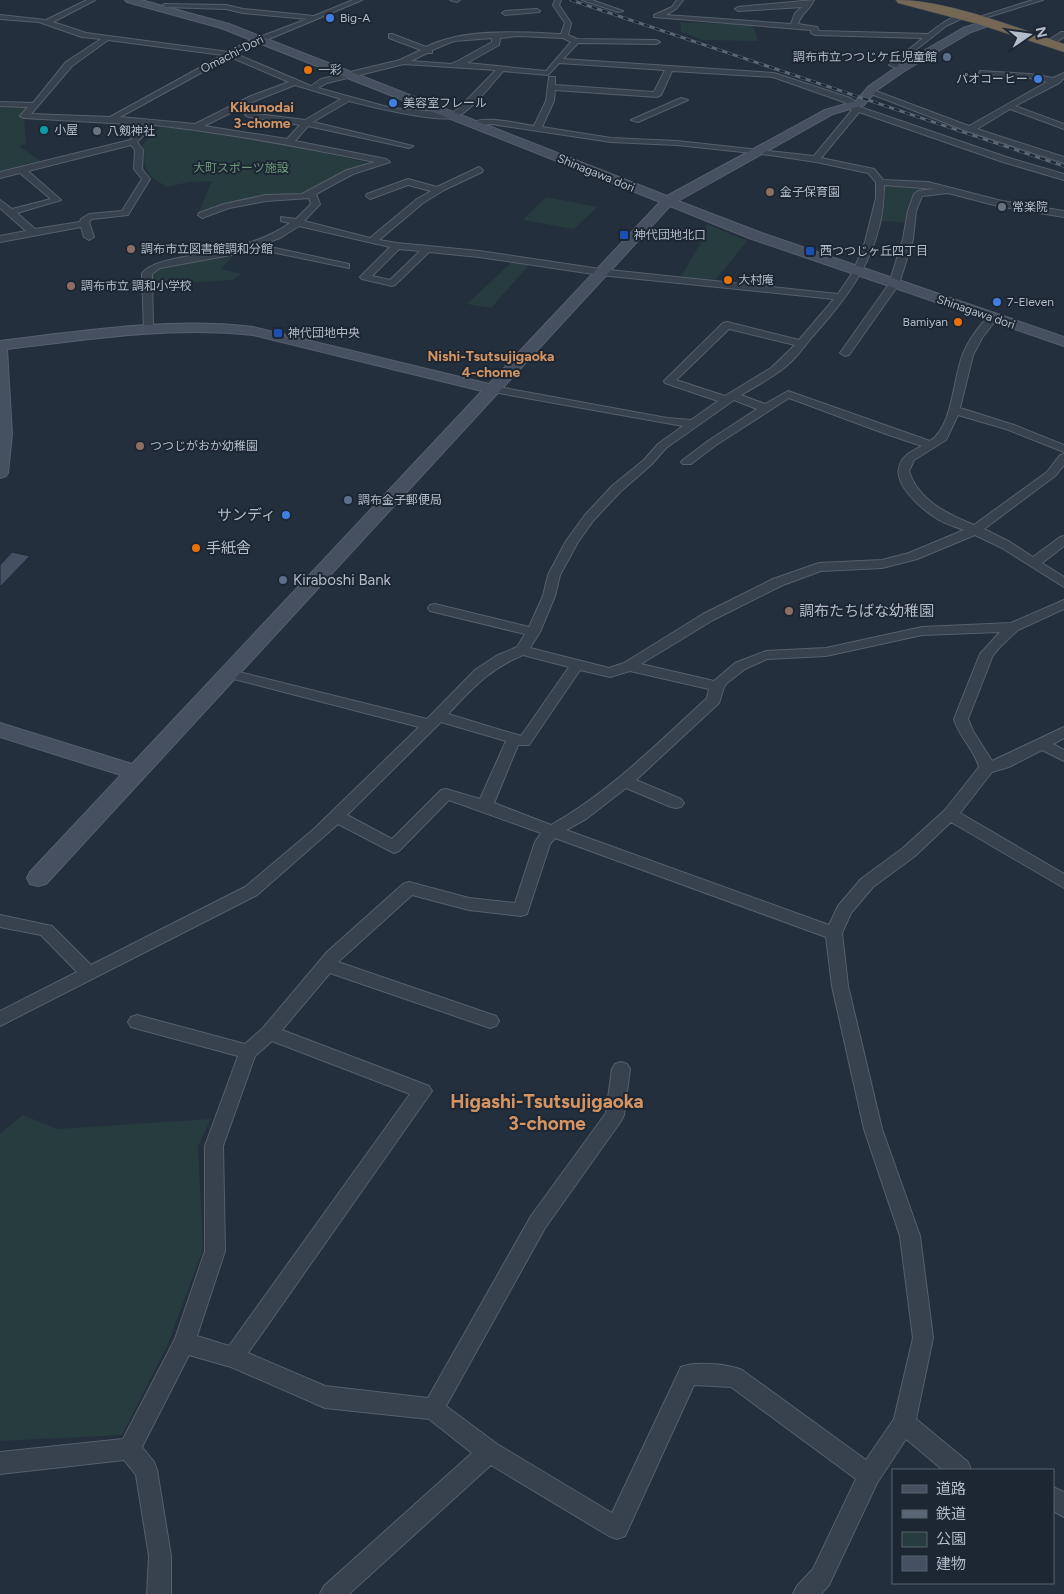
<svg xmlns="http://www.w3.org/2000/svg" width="1064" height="1594" font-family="Figtree,'Noto Sans JP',sans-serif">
<rect width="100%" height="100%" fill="#242f3e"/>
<g fill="#263c3f">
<polygon points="680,22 753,25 758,41 702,40 681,32"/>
<polygon points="0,105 28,106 21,115 24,118 26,144 19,146 42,162 0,172"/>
<path d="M161 126 275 142 370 163 346 170 300 195H264L199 212 212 181 189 182 167 187C158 181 148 177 145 165 144 157 145 153 142 145Z"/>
<polygon points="885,185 936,188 936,191 914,193 906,222 877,221 885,202"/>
<polygon points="546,197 597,207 574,229 523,220"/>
<polygon points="707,224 747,241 714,282 681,277 708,230 705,228"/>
<polygon points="233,256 221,269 241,274 233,280 152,285 151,276 153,271 161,268"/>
<polygon points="513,261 530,264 491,308 467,304"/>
<polygon points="23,1115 57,1129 211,1119 198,1146 203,1249 168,1344 122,1435 0,1441 0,1134"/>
</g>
<polygon fill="#455162" stroke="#1f2835" points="12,552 30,556 0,587 0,565"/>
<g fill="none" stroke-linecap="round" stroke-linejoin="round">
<g stroke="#565f6c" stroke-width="2">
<g id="street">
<path d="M87 0H95L53 22 86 33 229 52 244 43 307 19 243 13 226 9 166 7 163 5 164 4 226 5 243 9 314 16 353 0H362L250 47 236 54 311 86 321 79 400 60 421 50 389 38V34H392L426 47C464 28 519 32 561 34L565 23 553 5 555 0H561L559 5 571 23 568 35 577 39 656 40 660 42 656 44 578 43 563 59 774 73 850 98 858 103 860 107 1009 158 1064 174V180L1003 162 859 112 821 158 874 169 883 180 928 182 1002 201 1064 211V217L1002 207 948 193 922 196 916 211 913 239 899 284 849 355 845 356 840 353 889 284 903 239 908 211 914 194 918 191 934 189 884 185C885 247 852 293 812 337 802 350 791 364 777 373 766 381 753 388 741 395L765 404 788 391 930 441C953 427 953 378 963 354 969 339 979 327 989 315H997L998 317 982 338 973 355 960 408 1014 425 1064 445V452L1006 429 958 415 946 440 914 460 909 471C918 500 947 514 974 525L1047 472 1060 455 1064 454V465L1055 476 984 529 1010 542 1033 557 1060 537 1064 536V546L1042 563 1064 577V587L1002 548 975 535 917 559 882 568 821 571 783 585 713 620 641 664 714 681 735 663 766 651 826 648 922 627 1011 623 1064 600V609L1018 630 1001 646 993 655 968 719 973 731 992 761 1064 727V738L1053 744 1064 750V761L1042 750 1009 767 992 772 960 813 1064 874V888L951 822 915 856 873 887 851 913 842 933 848 986 882 1129 920 1236 933 1338 916 1419 968 1462 971 1470H943L906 1439 877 1483 829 1585 821 1594H793L797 1586 813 1569 856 1479 731 1387 694 1385 625 1536 617 1539 609 1536 491 1465 349 1594H320L324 1586 472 1453 429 1419 325 1408 231 1367 189 1355 142 1447 154 1462 157 1470 171 1556V1594H147L149 1556 136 1475 124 1460 0 1474V1452L123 1439 175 1339 205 1251V1146L238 1056 131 1027 128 1022 131 1017 137 1015 245 1044 263 1028 327 952 403 884 409 882 469 898 515 903 535 842 541 833 449 800 399 851 394 853 338 824 257 895 0 1026V1011L77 972 41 935 0 927V915L52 926 91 965 245 887 314 829 419 727 222 676 220 673 222 670 227 669 427 719 475 670 496 656 517 647 525 634 430 611 428 608 430 605 435 604 529 627 543 596 548 575 566 541 585 515 612 486 644 460 658 444 683 426 493 392 488 389 489 387 493 386 667 418 691 420 718 401 665 383 664 381 723 323 727 322 799 340 834 299 600 275 479 257 429 252 395 285 392 286 362 279 360 277 390 247 299 226 280 238 261 245 349 264V268L252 248 231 255 160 268 152 274 153 328 148 331 144 330 142 274C151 257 210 255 230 249 251 243 272 236 290 223L281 221V217L296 219 311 204 309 198 266 201 229 208 202 218 198 215 199 213 224 204 266 195 302 194 347 170 375 162C302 147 229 133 154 125L137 142 143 150 142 169 150 179 128 215 92 219 89 222 94 237 89 240 84 237 81 227 0 242V236L26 231 0 208V200L12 209 51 199 20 173 0 178V172L130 140 146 125 24 118 20 116 28 107 0 106V102L33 103 66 62 101 39 82 37 39 22 0 19V15L46 20ZM518 36 563 38 571 42 546 71 467 63 499 45 500 38ZM492 38V42L456 62 451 64 411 61 427 53H432V50L454 41ZM108 40 223 55 110 117 31 114 72 66ZM230 57 289 82 251 96 195 124 120 117ZM559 63 665 70 654 92 555 85V77H549L546 101 534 126C518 124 483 114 469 124L473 126 491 124 611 142 677 145 770 155 816 162 868 173 876 182V198L865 242 853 272 838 294 600 269 479 251 397 243 379 240 423 203 444 190 482 172 483 170 479 167 437 187 408 179 367 194 366 196 370 199 408 185 431 191 417 199 370 238 304 221 320 204 316 194 353 174 390 162 386 159 295 141 308 126 409 148 413 146 313 122 349 101C368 106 441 124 456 117 472 110 492 84 503 71L548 75ZM404 64 496 70 458 109 451 113 391 108 318 88 327 83ZM672 71 773 77 844 102 848 104 846 106 852 110 814 156 677 141 611 138 542 127 554 101 555 90 657 97 661 95ZM295 85 341 99 305 120 249 113 245 115 249 117 300 125 287 139 204 126 257 100ZM131 145 135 150 134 169 142 179 122 211 89 214 81 219 80 222 35 229 17 213 61 200 28 171ZM399 249 420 251 390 280 372 276ZM729 329 795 345 771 368 725 396 676 380ZM789 398 886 434 922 446C914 450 905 454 901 462 889 483 923 510 939 520 946 524 956 527 964 530L909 553 882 560 819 563 773 579 703 614 624 663 609 668 530 648 540 632 555 596 560 575 578 542 593 521 620 492 652 464 666 448 734 400 757 409 708 441 683 460 681 462 683 464H691L716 445ZM1000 632 980 654 954 719C959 737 974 749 979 767L945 810 903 848 861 879 838 906 829 925 566 830 586 819 626 788 671 807 676 808 681 807 684 803 681 799 636 780 719 703 724 687 727 683 745 669 767 659 826 656 922 635ZM523 655 569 667 521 736 448 714C473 688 489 669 523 655ZM580 670 610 677 630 671 709 689 707 698C658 743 610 792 551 825L494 803 518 745H529ZM441 722 506 741 480 799 446 789 441 790 392 839 347 815ZM555 838 826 937 832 986 864 1129 900 1236 913 1338 894 1419 866 1460 742 1370C729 1364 694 1361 681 1367L612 1513 497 1444 446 1406 545 1228 621 1121 624 1115 630 1069 627 1064 621 1062 615 1064 612 1069 606 1113 531 1216 428 1398 325 1386 248 1353 432 1091 429 1086 282 1030 330 973 490 1028 496 1026 499 1021 496 1016 338 962 412 895 469 910 521 916 527 914 550 844ZM272 1041 410 1094 229 1346 197 1336 225 1251 223 1146 255 1056Z"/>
<polygon points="450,0 460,0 457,2"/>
<polygon points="582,0 592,0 623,11 618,12"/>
<path d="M677 0H683L676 9 666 15 791 24 795 13 802 7 738 11 735 9 738 7 814 0C809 11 802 12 798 24L817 27 819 31 928 34C936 28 958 10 967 16L946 26 898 64 906 68 902 70 889 65 923 38 815 35 811 33V30L654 17V15L672 7Z"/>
<polygon points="1033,0 1043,0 978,20 973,19"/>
<polygon points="537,9 540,11 539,12 505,15 502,13 505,11"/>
<polygon points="1061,32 1064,32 1064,37 1051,45 1044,43"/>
<polygon points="980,71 1030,74 1053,78 1064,73 1064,78 1059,83 1015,106 1064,124 1064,129 1010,109 977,129 1064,157 1064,163 967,131 866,92 873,90 969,126 1047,82 1030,78 983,75 979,73"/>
<polygon points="681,98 688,100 638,122 631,120"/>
<polygon points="1053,1487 1064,1492 1064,1517 1053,1511"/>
</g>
</g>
<g stroke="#565f6c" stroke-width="2">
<path id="secondary" d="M125 0H141L229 24 667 196 825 110 856 101 869 86 898 66 963 28 985 21H991V25L971 32 906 70 877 90 864 105 833 114 678 201 759 232 1064 337V346L749 238 670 206 46 884 38 886 30 884 27 878 30 872 121 775 0 737V723L132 764 482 391 253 335C170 326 90 339 7 349L12 434 8 473 6 476 0 478V341C85 331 168 317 253 327L489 384 660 202 221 28 127 2Z"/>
</g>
<g stroke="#434c59" stroke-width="1">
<path id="highway" d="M896 0C947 0 1015 27 1064 44V52L978 24 898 3Z"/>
</g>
<use href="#street" fill="#38414e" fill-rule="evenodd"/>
<use href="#secondary" fill="#465061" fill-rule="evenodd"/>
<use href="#highway" fill="#746855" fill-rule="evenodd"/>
<g stroke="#5a6575" stroke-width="3">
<polyline id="rail" points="571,0 1064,166"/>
</g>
<use href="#rail" stroke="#1d2633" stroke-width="2" stroke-dasharray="5.5" stroke-linecap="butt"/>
</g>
<g fill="#3f7fe0" stroke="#1d2633" stroke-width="2">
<circle cx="330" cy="18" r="5"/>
<circle cx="1038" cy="79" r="5"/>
<circle cx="393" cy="103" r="5"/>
<circle cx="997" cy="302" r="5"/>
<circle cx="286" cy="515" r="5"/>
</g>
<g fill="#5c6f8a" stroke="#1d2633" stroke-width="2">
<circle cx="947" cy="57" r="5"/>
<circle cx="348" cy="500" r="5"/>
<circle cx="283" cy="580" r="5"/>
</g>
<g fill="#e8710a" stroke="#1d2633" stroke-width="2">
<circle cx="308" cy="70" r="5"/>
<circle cx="728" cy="280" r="5"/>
<circle cx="958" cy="322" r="5"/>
<circle cx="196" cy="548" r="5"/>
</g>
<circle fill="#0f9aa8" stroke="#1d2633" stroke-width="2" cx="44" cy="130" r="5"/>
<g fill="#6b7280" stroke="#1d2633" stroke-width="2">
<circle cx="97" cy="131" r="5"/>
<circle cx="1002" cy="207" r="5"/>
</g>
<g fill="#8d6e63" stroke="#1d2633" stroke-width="2">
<circle cx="770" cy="192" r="5"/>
<circle cx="131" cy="249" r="5"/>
<circle cx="71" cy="286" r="5"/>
<circle cx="140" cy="446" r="5"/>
<circle cx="789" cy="611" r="5"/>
</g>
<g fill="#1a4fb4" stroke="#1d2633" stroke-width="2">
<rect x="619" y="230" width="10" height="10" rx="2.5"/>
<rect x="805" y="246" width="10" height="10" rx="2.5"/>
<rect x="273" y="328" width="10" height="10" rx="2.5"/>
</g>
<g text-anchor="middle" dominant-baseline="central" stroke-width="4" stroke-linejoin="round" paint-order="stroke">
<g font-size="12" fill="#b4bcc9" stroke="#1d2633" text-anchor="start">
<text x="340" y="18">Big-A</text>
<text x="937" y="57" text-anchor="end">調布市立つつじケ丘児童館</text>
<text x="318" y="70">一彩</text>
<text x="1028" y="79" text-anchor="end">パオコーヒー</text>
<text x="403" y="103">美容室フレール</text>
<text x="54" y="130">小屋</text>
<text x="107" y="131">八剱神社</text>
<text x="780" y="192">金子保育園</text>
<text x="1012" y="207">常楽院</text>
<text x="634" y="235">神代団地北口</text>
<text x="141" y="249">調布市立図書館調和分館</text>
<text x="820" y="251">西つつじヶ丘四丁目</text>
<text x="738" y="280">大村庵</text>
<text x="81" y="286">調布市立 調和小学校</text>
<text x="1007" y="302">7-Eleven</text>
<text x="948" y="322" text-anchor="end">Bamiyan</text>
<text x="288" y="333">神代団地中央</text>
<text x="150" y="446">つつじがおか幼稚園</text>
<text x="358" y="500">調布金子郵便局</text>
</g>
<g font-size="12" fill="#b4bcc9" stroke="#1d2633">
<text transform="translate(232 54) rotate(-27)">Omachi-Dori</text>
<text transform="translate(596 173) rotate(22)">Shinagawa dori</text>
<text transform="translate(976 312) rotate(19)">Shinagawa dori</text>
</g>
<g font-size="12" fill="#6b9a76" stroke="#1d2633">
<text x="241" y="168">大町スポーツ施設</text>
</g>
<g font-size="14" font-weight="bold" fill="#d59563" stroke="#1d2633">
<text x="262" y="107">Kikunodai<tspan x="262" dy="16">3-chome</tspan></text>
<text x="491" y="356">Nishi-Tsutsujigaoka<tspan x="491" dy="16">4-chome</tspan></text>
</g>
<g font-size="15" fill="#b4bcc9" stroke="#1d2633" text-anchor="start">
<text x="276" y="515" text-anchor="end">サンディ</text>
<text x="206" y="548">手紙舎</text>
<text x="293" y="580">Kiraboshi Bank</text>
<text x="799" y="611">調布たちばな幼稚園</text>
</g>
<g font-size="19" font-weight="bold" fill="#d59563" stroke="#1d2633">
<text x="547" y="1101">Higashi-Tsutsujigaoka<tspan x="547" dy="22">3-chome</tspan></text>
</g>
</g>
<rect x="892" y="1469" width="162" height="115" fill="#1d2633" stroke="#59626f"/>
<rect x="902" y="1485" width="25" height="8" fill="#465061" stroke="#59626f"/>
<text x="936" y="1494" font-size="15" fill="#b4bcc9">道路</text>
<rect x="902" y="1510" width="25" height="8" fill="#5a6575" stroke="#59626f"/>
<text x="936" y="1519" font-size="15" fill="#b4bcc9">鉄道</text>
<rect x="902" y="1532" width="25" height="15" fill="#263c3f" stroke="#59626f"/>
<text x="936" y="1544" font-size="15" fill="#b4bcc9">公園</text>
<rect x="902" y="1556" width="25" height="15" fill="#455162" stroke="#59626f"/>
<text x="936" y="1569" font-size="15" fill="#b4bcc9">建物</text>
<g transform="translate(1029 35) rotate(77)" stroke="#1d2633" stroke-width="4" paint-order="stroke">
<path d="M0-4L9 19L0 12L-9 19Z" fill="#b4bcc9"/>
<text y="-8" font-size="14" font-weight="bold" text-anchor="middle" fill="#b4bcc9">N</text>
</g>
</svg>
